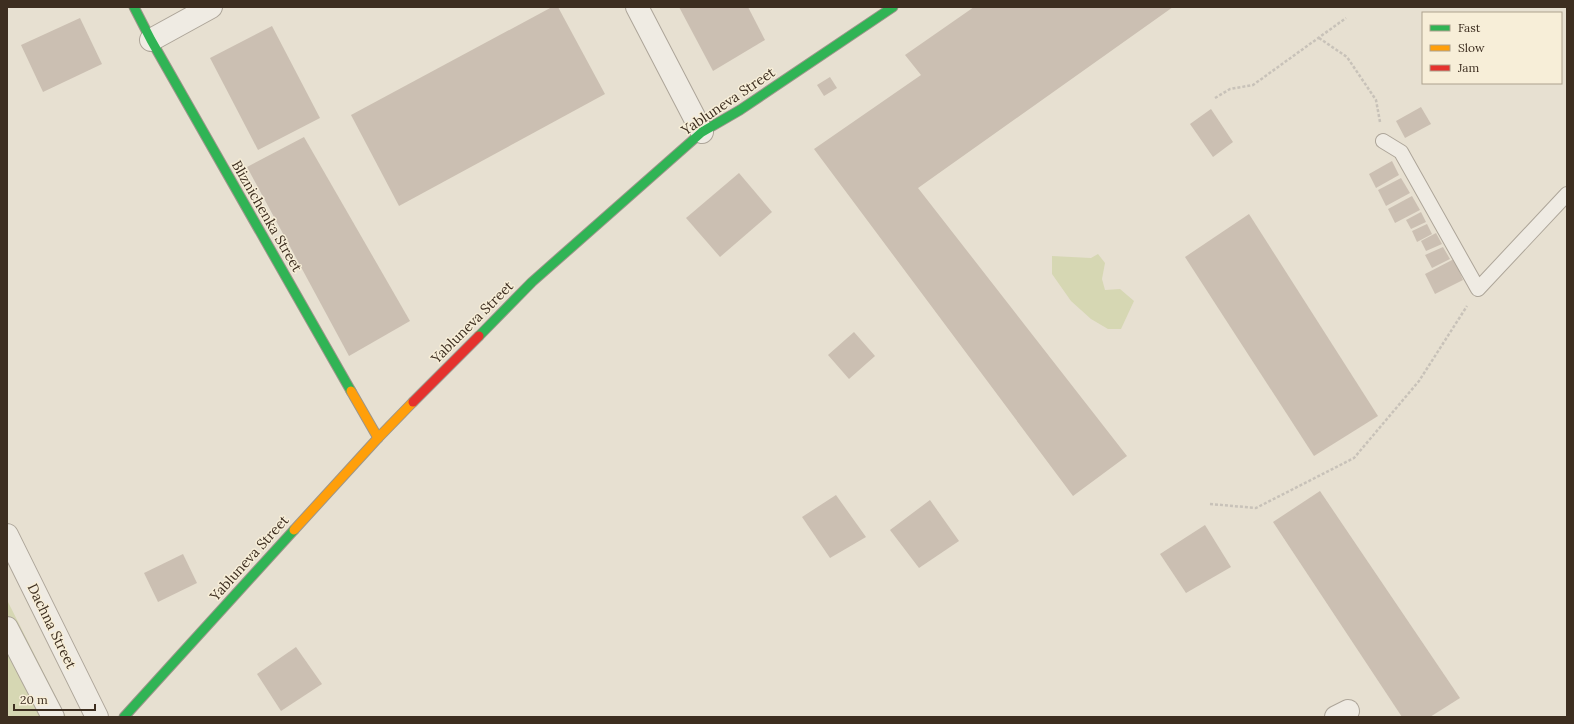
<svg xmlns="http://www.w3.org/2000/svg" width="1574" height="724" font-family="Lora,serif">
<rect width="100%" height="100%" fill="#e7e0d1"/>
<g fill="#d6d7b3">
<polygon points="1098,254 1105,263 1102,279 1105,290 1120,289 1134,301 1121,329 1108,329 1091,319 1071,301 1052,274 1052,256 1091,258"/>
<polygon points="7,600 66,717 7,717"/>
</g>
<g fill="#cbbfb2">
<polygon points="552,7 558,7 605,94 399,206 351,115"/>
<polygon points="679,7 748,7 765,40 713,71"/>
<polygon points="974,7 1173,7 918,188 1127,456 1073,496 814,149 921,75 905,55"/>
<polygon points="80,18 102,64 43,92 21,45"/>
<polygon points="272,26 320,118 258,150 210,58"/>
<polygon points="830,77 837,88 824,96 817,85"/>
<polygon points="1421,107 1431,124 1405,138 1396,121"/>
<polygon points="1211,109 1233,142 1213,157 1190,124"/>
<polygon points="304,137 410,321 349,356 247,167"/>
<polygon points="1392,161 1399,175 1376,188 1369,174"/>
<polygon points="739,173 772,212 720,257 686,218"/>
<polygon points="1401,178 1410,193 1386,206 1378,190"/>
<polygon points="1412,196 1420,210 1395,223 1388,209"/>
<polygon points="1421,212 1426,222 1411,229 1406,220"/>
<polygon points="1249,214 1378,416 1314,456 1185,257"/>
<polygon points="1427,224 1432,234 1417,242 1412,231"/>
<polygon points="1436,233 1442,244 1426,251 1421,241"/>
<polygon points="1443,247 1450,259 1432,268 1425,255"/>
<polygon points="1454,259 1463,280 1435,294 1425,274"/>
<polygon points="854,332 875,356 849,379 828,355"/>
<polygon points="1320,491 1460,698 1430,717 1402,717 1273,522"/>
<polygon points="836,495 866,537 830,558 802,517"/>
<polygon points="930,500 959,541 919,568 890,530"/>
<polygon points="1205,525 1231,567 1186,593 1160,554"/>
<polygon points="183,554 197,583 158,602 144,573"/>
<polygon points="296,647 322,684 281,711 257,674"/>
</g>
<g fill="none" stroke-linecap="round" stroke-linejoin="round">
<g stroke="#ada599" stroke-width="16">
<polyline id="lane" points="1383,141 1401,152 1478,289 1567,194"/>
</g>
<g stroke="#ada599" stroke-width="24">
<g id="street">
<polyline points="637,7 702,132"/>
<polyline points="151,40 211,7"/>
<polyline points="7,535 97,717"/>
<polyline points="7,628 53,717"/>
<polyline points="1336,717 1348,711"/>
</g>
</g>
<g stroke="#9c958a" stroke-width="11">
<g id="fast">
<polyline points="134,7 151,40 351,391"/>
<polyline points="479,336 532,282 702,132 740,110 893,7"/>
<polyline points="124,717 294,530"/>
</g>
</g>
<g stroke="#9c958a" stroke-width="11">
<g id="slow">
<polyline points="351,391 378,438"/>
<polyline points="294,530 378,438 413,402"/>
</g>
</g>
<g stroke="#9c958a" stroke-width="11">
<polyline id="jam" points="413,402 479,336"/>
</g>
<g stroke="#c8c2b9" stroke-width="2.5" stroke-dasharray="3 2" stroke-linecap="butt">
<polyline points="1319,38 1347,57 1376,100 1380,122"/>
<polyline points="1215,98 1230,89 1253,85 1346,18"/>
<polyline points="1210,504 1256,508 1354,458 1419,381 1467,306"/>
</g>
<use href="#lane" stroke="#efebe3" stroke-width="14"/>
<use href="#street" stroke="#efebe3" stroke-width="22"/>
<use href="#fast" stroke="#30b455" stroke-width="9"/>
<use href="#slow" stroke="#ff9f0a" stroke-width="9"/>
<use href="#jam" stroke="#e5322d" stroke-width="9"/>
</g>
<g text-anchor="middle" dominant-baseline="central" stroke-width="3" stroke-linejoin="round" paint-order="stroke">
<g font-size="14" fill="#3d2e20" stroke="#f7eed8">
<text transform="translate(728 101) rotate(-34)">Yabluneva Street</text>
<text transform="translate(267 216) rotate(60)">Bliznichenka Street</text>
<text transform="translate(472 322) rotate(-45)">Yabluneva Street</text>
<text transform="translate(249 558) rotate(-48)">Yabluneva Street</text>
<text transform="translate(52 626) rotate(64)">Dachna Street</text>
</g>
</g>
<rect width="1574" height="724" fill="none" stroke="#3d2e20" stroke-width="16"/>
<rect x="1422" y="12" width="140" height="72" fill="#f7eed8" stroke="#ada18e"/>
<rect x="1430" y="25" width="20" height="6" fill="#30b455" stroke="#ada18e"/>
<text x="1458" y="32" font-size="12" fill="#3d2e20">Fast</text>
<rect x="1430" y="45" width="20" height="6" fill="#ff9f0a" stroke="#ada18e"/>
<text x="1458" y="52" font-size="12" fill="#3d2e20">Slow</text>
<rect x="1430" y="65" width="20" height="6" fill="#e5322d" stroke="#ada18e"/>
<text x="1458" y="72" font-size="12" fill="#3d2e20">Jam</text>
<path d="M14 704v6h81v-6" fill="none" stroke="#3d2e20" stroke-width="2"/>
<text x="20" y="704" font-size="12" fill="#3d2e20" stroke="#f7eed8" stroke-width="3" paint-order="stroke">20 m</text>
</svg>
